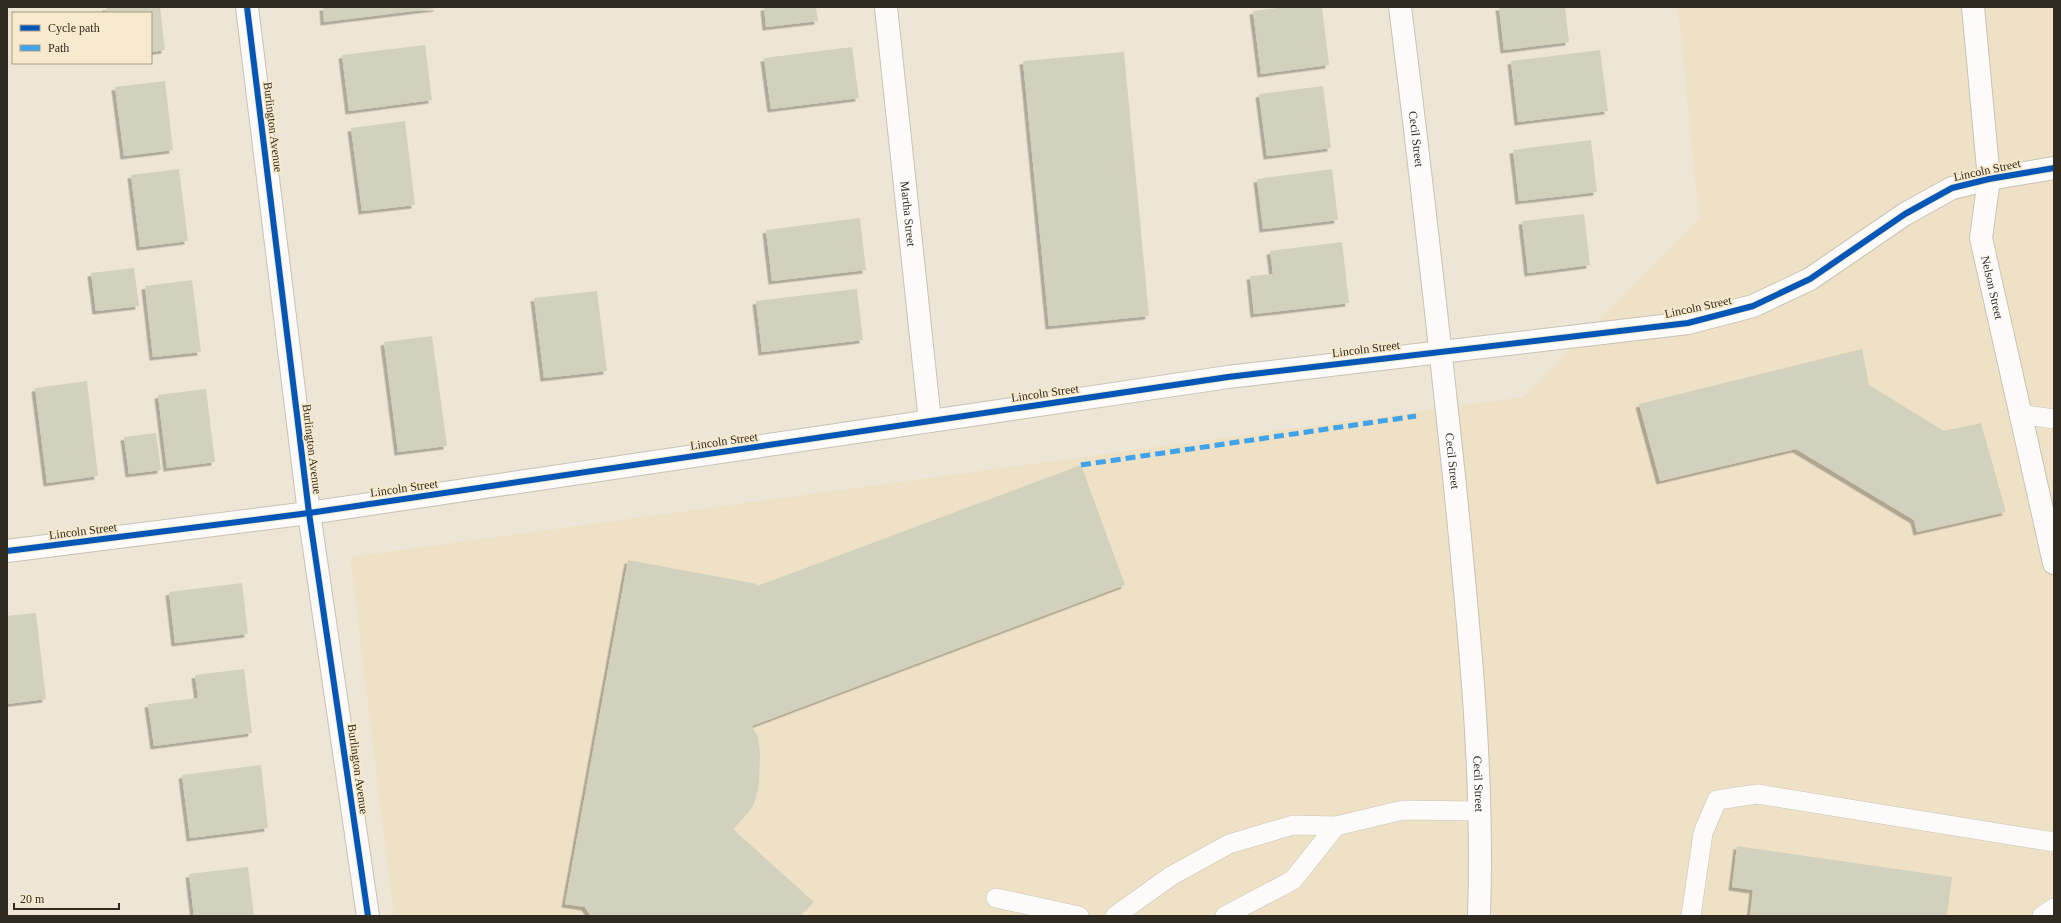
<svg xmlns="http://www.w3.org/2000/svg" width="2061" height="923" font-family="'Times New Roman',serif">
<defs>
<filter id="shadow"><feDropShadow dx="-3.5" dy="3.5" stdDeviation="0" flood-color="#0004"/></filter>
</defs>
<rect width="100%" height="100%" fill="#ede6d6"/>
<polygon fill="#eee1c6" points="1678,7 2054,7 2054,916 394,916 350,557 1524,397 1699,218"/>
<g fill="#d2d1bd" filter="url(#shadow)">
<polygon points="106,7 160,7 165,50 151,52 151,13 106,13"/>
<polygon points="323,7 437,7 437,8 324,22"/>
<polygon points="764,7 816,7 818,21 766,27"/>
<polygon points="1285,7 1322,7 1329,65 1261,74 1253,11"/>
<polygon points="1499,7 1565,7 1569,42 1504,50"/>
<polygon points="425,45 432,100 349,111 342,55"/>
<polygon points="852,47 859,98 771,109 764,58"/>
<polygon points="1600,50 1608,111 1518,122 1511,61"/>
<polygon points="1124,52 1149,316 1049,326 1023,61"/>
<polygon points="165,81 173,150 124,156 115,87"/>
<polygon points="1323,86 1331,148 1267,156 1259,94"/>
<polygon points="405,121 415,205 362,211 351,128"/>
<polygon points="1591,140 1597,192 1519,201 1513,150"/>
<polygon points="179,169 188,241 140,247 131,175"/>
<polygon points="1332,169 1338,220 1263,229 1257,179"/>
<polygon points="1584,214 1590,265 1528,273 1522,221"/>
<polygon points="860,218 866,270 772,281 766,230"/>
<polygon points="1342,242 1349,303 1254,314 1250,276 1273,274 1270,251"/>
<polygon points="134,268 139,306 96,311 91,273"/>
<polygon points="192,280 201,352 153,357 145,286"/>
<polygon points="857,289 863,340 762,352 756,301"/>
<polygon points="597,291 607,371 544,378 534,298"/>
<polygon points="432,336 447,446 398,452 384,342"/>
<polygon points="1862,349 1869,385 1944,431 1981,423 2006,512 1917,532 1914,520 1796,449 1660,481 1639,404"/>
<polygon points="87,381 98,476 47,483 35,388"/>
<polygon points="206,389 215,462 167,468 158,395"/>
<polygon points="156,433 161,470 129,474 124,437"/>
<polygon points="1081,465 1125,585 752,726 758,737 760,754 759,785 756,798 752,808 733,829 814,902 799,916 591,916 585,907 565,904 628,560 757,584 757,586"/>
<polygon points="242,583 248,634 175,643 169,592"/>
<polygon points="36,613 46,699 7,704 7,616"/>
<polygon points="244,669 252,733 154,746 148,704 198,698 195,675"/>
<polygon points="261,765 268,828 190,838 182,775"/>
<polygon points="1737,846 1952,877 1947,916 1750,916 1753,890 1732,887"/>
<polygon points="248,867 254,916 194,916 189,874"/>
</g>
<g fill="none" stroke-linecap="round" stroke-linejoin="round">
<g stroke="#c8c2b5" stroke-width="20">
<g id="lane">
<polyline points="2019,414 2054,419"/>
<polyline points="996,898 1079,916"/>
<polyline points="1115,916 1171,876 1229,844 1293,825 1336,826 1403,810 1478,811"/>
<polyline points="1225,916 1293,880 1336,826"/>
<polyline points="1691,916 1703,833 1717,800 1757,794 2054,842"/>
<polyline points="2042,916 2054,908"/>
</g>
</g>
<g stroke="#c8c2b5" stroke-width="24">
<g id="street">
<polyline points="247,7 309,513 368,916"/>
<path id="s1" d="M886 7 930 421"/>
<path id="s2" d="M1973 7 1989 179 1981 238 2054 563"/>
<polyline points="7,551 309,513 1228,377 1688,323 1753,306 1810,279 1905,214 1952,188 1989,179 2054,168"/>
</g>
</g>
<g stroke="#c8c2b5" stroke-width="24">
<g id="secondary">
<path id="s3" d="M1400 7C1420 166 1438 326 1455 486 1469 629 1484 772 1479 916"/>
</g>
</g>
<use href="#lane" stroke="#fcfbf9" stroke-width="19"/>
<use href="#street" stroke="#fcfbf9" stroke-width="22"/>
<use href="#secondary" stroke="#fcfbf9" stroke-width="22"/>
<polyline stroke="#3ea3ea" stroke-width="5" stroke-dasharray="10 5" stroke-linecap="butt" points="1081,465 1416,416"/>
<g stroke="#f7e9cc" stroke-width="8">
<g id="cycleway">
<polyline points="247,7 309,513 368,916"/>
<polyline points="7,551 309,513 1228,377 1688,323 1753,306 1810,279 1905,214 1952,188 1989,179 2054,168"/>
</g>
</g>
<use href="#cycleway" stroke="#0057b8" stroke-width="6"/>
</g>
<g text-anchor="middle" dominant-baseline="central" stroke-width="3.5" stroke-linejoin="round" paint-order="stroke">
<g font-size="12" fill="#302b20" stroke="#f7e9cc">
<text transform="translate(273 127) rotate(83)">Burlington Avenue</text>
<text stroke="none"><textPath href="#s3" startOffset="133">Cecil Street</textPath></text>
<text transform="translate(1987 170) rotate(-12)">Lincoln Street</text>
<text stroke="none"><textPath href="#s1" startOffset="208">Martha Street</textPath></text>
<text stroke="none"><textPath href="#s2" startOffset="283">Nelson Street</textPath></text>
<text transform="translate(1698 307) rotate(-12)">Lincoln Street</text>
<text transform="translate(1366 349) rotate(-7)">Lincoln Street</text>
<text transform="translate(1045 393) rotate(-8)">Lincoln Street</text>
<text transform="translate(724 441) rotate(-8)">Lincoln Street</text>
<text transform="translate(312 449) rotate(83)">Burlington Avenue</text>
<text stroke="none"><textPath href="#s3" startOffset="457">Cecil Street</textPath></text>
<text transform="translate(404 488) rotate(-8)">Lincoln Street</text>
<text transform="translate(83 531) rotate(-7)">Lincoln Street</text>
<text transform="translate(358 769) rotate(82)">Burlington Avenue</text>
<text stroke="none"><textPath href="#s3" startOffset="781">Cecil Street</textPath></text>
</g>
</g>
<rect width="2061" height="923" fill="none" stroke="#302b20" stroke-width="16"/>
<rect x="12" y="12" width="140" height="52" fill="#f7e9cc" stroke="#a79d87"/>
<rect x="20" y="25" width="20" height="6" fill="#0057b8" stroke="#a79d87"/>
<text x="48" y="32" font-size="12" fill="#302b20">Cycle path</text>
<rect x="20" y="45" width="20" height="6" fill="#3ea3ea" stroke="#a79d87"/>
<text x="48" y="52" font-size="12" fill="#302b20">Path</text>
<path d="M14 903v6h105v-6" fill="none" stroke="#302b20" stroke-width="2"/>
<text x="20" y="903" font-size="12" fill="#302b20" stroke="#f7e9cc" stroke-width="3" paint-order="stroke">20 m</text>
</svg>
